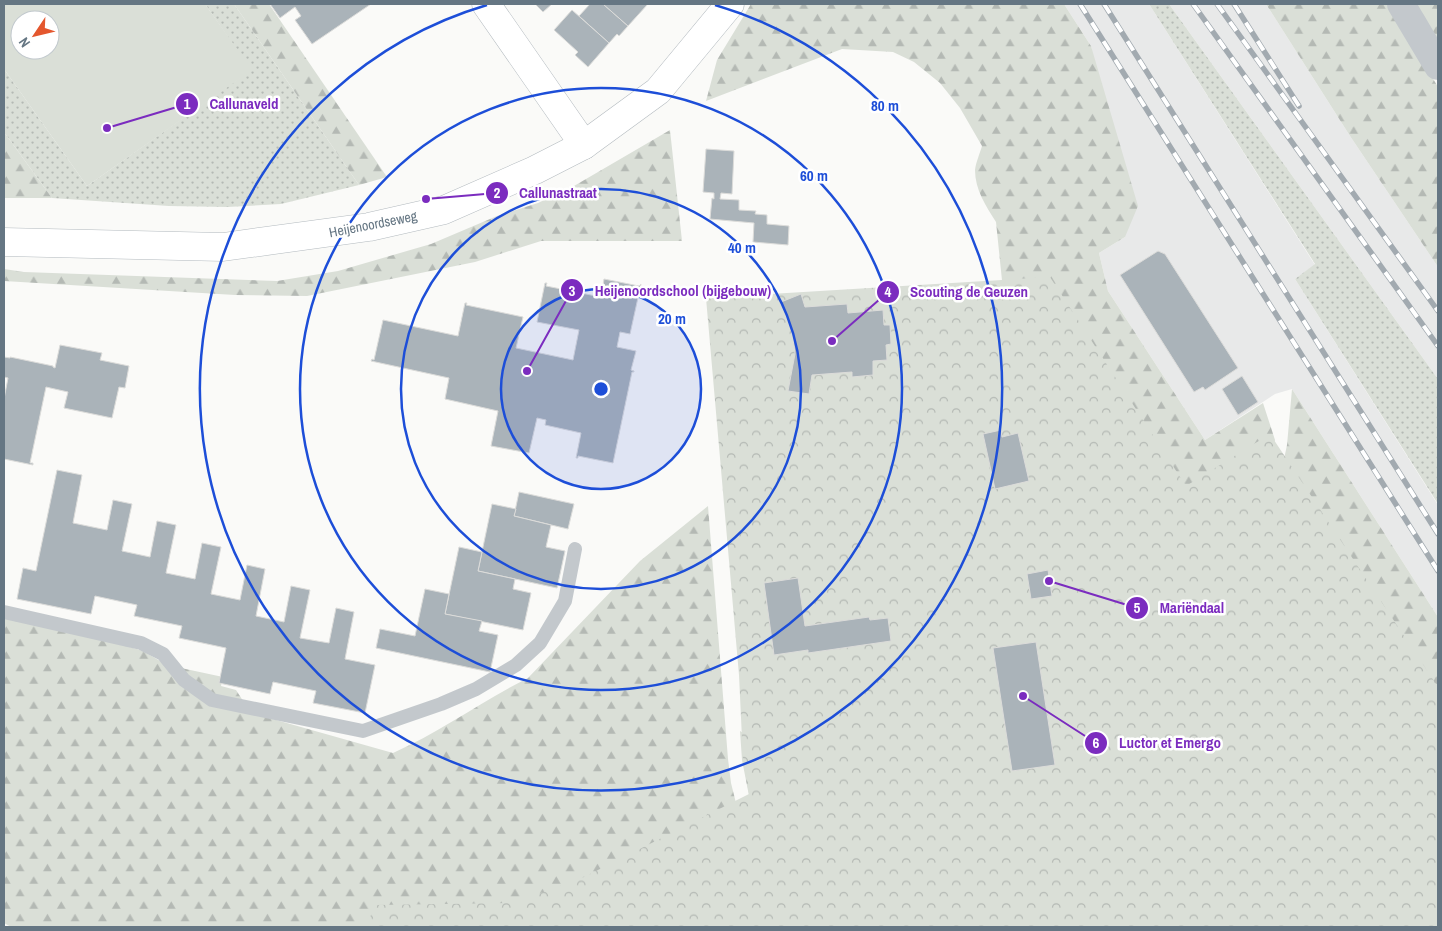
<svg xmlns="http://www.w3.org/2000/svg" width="1442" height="931" font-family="'Archivo Narrow',sans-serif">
<defs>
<pattern id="grass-dots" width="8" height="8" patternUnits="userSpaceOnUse" patternTransform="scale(1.25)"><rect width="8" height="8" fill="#dadfd7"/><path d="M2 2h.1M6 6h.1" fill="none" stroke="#b4b9b4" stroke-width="1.8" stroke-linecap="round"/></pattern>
<pattern id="forest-firs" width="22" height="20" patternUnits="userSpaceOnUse" patternTransform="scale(1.25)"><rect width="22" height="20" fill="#dadfd7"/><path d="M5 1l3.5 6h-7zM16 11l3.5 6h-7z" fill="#b4b9b4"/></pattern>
<pattern id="park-crowns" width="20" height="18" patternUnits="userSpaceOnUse" patternTransform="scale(1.25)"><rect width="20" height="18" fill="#dadfd7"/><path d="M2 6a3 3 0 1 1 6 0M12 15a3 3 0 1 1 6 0" fill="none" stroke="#b4b9b4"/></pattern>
</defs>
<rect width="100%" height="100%" fill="#fafaf8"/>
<g fill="#e8e9e9">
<polygon points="1064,4 1149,4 1315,265 1295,279 1438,505 1438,617 1292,389 1275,394 1205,440 1108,291 1099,253 1125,237 1091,46"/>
<polygon points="1169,4 1266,4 1350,136 1438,267 1438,379"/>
</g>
<g fill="url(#grass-dots)">
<polygon points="205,4 234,4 359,185 281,204 227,207 169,206 52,198 4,132 4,69 87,186 251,70"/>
<polygon points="1149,4 1169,4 1438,379 1438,504 1295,279 1315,264"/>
</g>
<g fill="url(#forest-firs)">
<polygon points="234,4 269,4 387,177 359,185"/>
<path d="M751 4H1064L1091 46 1138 206 1125 237 1099 253 1108 291 1205 440 1263 403 1275 440 1269 476 751 806 742 760 740 731 771 751 1031 563 996 222C986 206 975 190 975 170 976 162 980 153 982 146L960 108 940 83 914 62 893 52 842 49 706 101 717 60Z"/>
<polygon points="1266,4 1389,4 1438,87 1438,267 1350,136"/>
<polygon points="1418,4 1438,4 1438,45 1418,12"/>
<polygon points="670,130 682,241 541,241 475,262 307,296 235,295 4,281 4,269 24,272 277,281 338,271 431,244 497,216 538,203 574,186"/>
<polygon points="4,132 52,198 4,198"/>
<polygon points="1292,389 1438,617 1438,927 1280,478 1287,445"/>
<path d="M708 506 728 759 731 783 736 803 580 927H11L4 923V617L113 642 143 651 167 665 223 677 221 686 236 690 251 713 393 753C440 732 482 701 528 678L640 561Z"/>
</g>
<polygon fill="url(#park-crowns)" points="1050,277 1186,486 1270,434 1438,687 1438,927 366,927 375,905 513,903 584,877 749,794 743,760 739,675 706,298"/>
<path fill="#dadfd7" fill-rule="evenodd" d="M4 4H205L252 70 87 186 4 69ZM20 20H50V50H20Z"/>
<g fill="#aab3b9" stroke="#dcdcda">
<polygon points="270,4 371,4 312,44 295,20 301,16 295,7 280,18"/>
<polygon points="535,4 552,4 543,12"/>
<polygon points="590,4 603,4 628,26 619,36 617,34 609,43 579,16"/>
<polygon points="603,4 645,4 647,5 628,26"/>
<polygon points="572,10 609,43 588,67 575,55 578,52 554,30"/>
<polygon points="706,149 734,151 732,194 721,193 720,199 739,200 739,210 756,211 755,214 767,215 767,224 789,226 788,245 753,242 754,223 710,219 712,198 714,199 714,193 703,192"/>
<polygon points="1158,251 1165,254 1238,368 1205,390 1203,387 1194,392 1120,275"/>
<polygon points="604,279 639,286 641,284 630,334 620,332 617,347 636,351 631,370 634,371 634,372 632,372 613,463 578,456 578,458 576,458 581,433 545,425 546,420 537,418 529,453 491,446 498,411 445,399 449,378 371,361 372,359 374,360 383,320 458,336 465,303 467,303 466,305 523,317 516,348 573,360 579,330 537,322 545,283 547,283 546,286 601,297"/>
<polygon points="801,294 805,307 847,304 848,313 883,310 884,325 890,325 891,344 886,345 887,360 873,361 873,375 852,377 852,372 812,375 809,394 788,391 795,354 793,336 781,302"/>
<polygon points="60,345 102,353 100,360 129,366 125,388 119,387 112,418 64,408 68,392 46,387 30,463 33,463 33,465 4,459 4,399 8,378 4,377 4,357 10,358 10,357 53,366 53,367 55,368"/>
<polygon points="1242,376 1258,402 1238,415 1222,389"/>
<polygon points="1001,430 1002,437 1018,433 1029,481 995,489 983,434"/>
<polygon points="57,470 82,475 73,523 107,530 113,500 132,504 122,551 150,557 157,521 176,525 166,573 195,579 202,543 221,547 211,594 240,600 247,565 265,569 256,616 284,622 291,586 310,590 300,638 329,643 336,608 354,612 345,659 375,665 365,713 313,703 316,691 273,682 270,694 219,683 226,648 179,638 182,626 134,616 137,605 95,596 91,614 17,599 23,568 36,571"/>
<polygon points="519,492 574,504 568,529 514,516"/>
<polygon points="492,504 516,509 514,516 551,525 546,547 565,551 557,588 478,571"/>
<polygon points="459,547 482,552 478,571 515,579 513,589 531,593 523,630 445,614"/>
<polygon points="1048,570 1052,596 1031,599 1027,574"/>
<polygon points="798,578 805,626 869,617 870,620 888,618 891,641 808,653 808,650 774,655 764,583"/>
<polygon points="425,589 449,594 445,614 482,621 479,631 498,635 490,672 376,648 380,629 415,636"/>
<polygon points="1036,642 1055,765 1012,771 993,648"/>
</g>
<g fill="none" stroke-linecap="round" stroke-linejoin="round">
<g stroke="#b3babf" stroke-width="29">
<g id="secondary">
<polyline points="486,4 584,145"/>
<polyline points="4,242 223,247 369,227 444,210 535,170 584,145 658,91 730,4"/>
</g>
</g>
<polyline stroke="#c3c8cc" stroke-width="14" points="4,612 141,643 163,654 184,680 212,700 363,731 441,704 476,689 516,665 540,643 565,601 575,549"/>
<polyline stroke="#c3c8cc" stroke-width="28" points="1401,4 1438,66"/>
<use href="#secondary" stroke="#fff" stroke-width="28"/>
<g stroke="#a2aab0" stroke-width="5.5">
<g id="rail">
<polyline points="1080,4 1438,571"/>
<polyline points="1104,4 1438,534"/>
<polyline points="1193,4 1438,346"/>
<polyline points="1217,4 1438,311"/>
<polyline points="1234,4 1299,106"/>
</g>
</g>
<use href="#rail" stroke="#fff" stroke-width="4" stroke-dasharray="11" stroke-linecap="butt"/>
</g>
<circle cx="601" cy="389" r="100" fill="#1d4ed8" fill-opacity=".12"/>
<g fill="none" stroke="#1d4ed8" stroke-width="2.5">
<circle cx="601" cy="389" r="100"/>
<circle cx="601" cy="389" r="200"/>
<circle cx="601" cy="389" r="301"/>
<path d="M715 5A401 401 0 1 1 487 5"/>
</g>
<g text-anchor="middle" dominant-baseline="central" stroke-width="5" stroke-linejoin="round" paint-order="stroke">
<g font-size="14" fill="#657683" stroke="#fff">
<text transform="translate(373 224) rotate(-11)">Heijenoordseweg</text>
</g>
</g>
<circle cx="601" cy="389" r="8" fill="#1d4ed8" stroke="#fff" stroke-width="2.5"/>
<g font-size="15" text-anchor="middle" font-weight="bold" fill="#1d4ed8" stroke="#fff" stroke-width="5" stroke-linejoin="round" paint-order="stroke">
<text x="885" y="111">80 m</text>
<text x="814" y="181">60 m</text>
<text x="742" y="253">40 m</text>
<text x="672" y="324">20 m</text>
</g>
<path fill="none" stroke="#7b2cbf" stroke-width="2" d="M107 128L187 104M426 199L497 193M527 371L572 290M832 341L888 292M1049 581L1137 608M1023 696L1096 743"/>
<g fill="#7b2cbf" stroke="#fff" stroke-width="2">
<circle cx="107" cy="128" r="5"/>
<circle cx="426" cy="199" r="5"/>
<circle cx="527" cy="371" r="5"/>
<circle cx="832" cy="341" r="5"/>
<circle cx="1049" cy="581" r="5"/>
<circle cx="1023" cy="696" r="5"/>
<circle cx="187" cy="104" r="12"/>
<circle cx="497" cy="193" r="12"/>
<circle cx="572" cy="290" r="12"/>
<circle cx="888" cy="292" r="12"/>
<circle cx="1137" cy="608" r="12"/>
<circle cx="1096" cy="743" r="12"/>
</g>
<g font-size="15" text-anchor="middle" font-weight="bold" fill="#fff">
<text x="187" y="109">1</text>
<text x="497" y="198">2</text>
<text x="572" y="296">3</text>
<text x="888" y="297">4</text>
<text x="1137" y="613">5</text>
<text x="1096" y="748">6</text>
</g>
<g font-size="15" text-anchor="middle" font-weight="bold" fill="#7b2cbf" stroke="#fff" stroke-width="5" stroke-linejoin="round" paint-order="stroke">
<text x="244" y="109">Callunaveld</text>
<text x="558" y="198">Callunastraat</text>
<text x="683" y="296">Heijenoordschool (bijgebouw)</text>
<text x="969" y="297">Scouting de Geuzen</text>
<text x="1192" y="613">Mariëndaal</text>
<text x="1170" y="748">Luctor et Emergo</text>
</g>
<rect width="1442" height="931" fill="none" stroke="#657683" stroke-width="10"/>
<g transform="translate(35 35) rotate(235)"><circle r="24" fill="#ffffff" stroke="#c1c8cd"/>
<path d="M0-4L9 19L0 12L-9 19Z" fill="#e4572e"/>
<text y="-8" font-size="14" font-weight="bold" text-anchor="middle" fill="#657683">N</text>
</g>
</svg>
